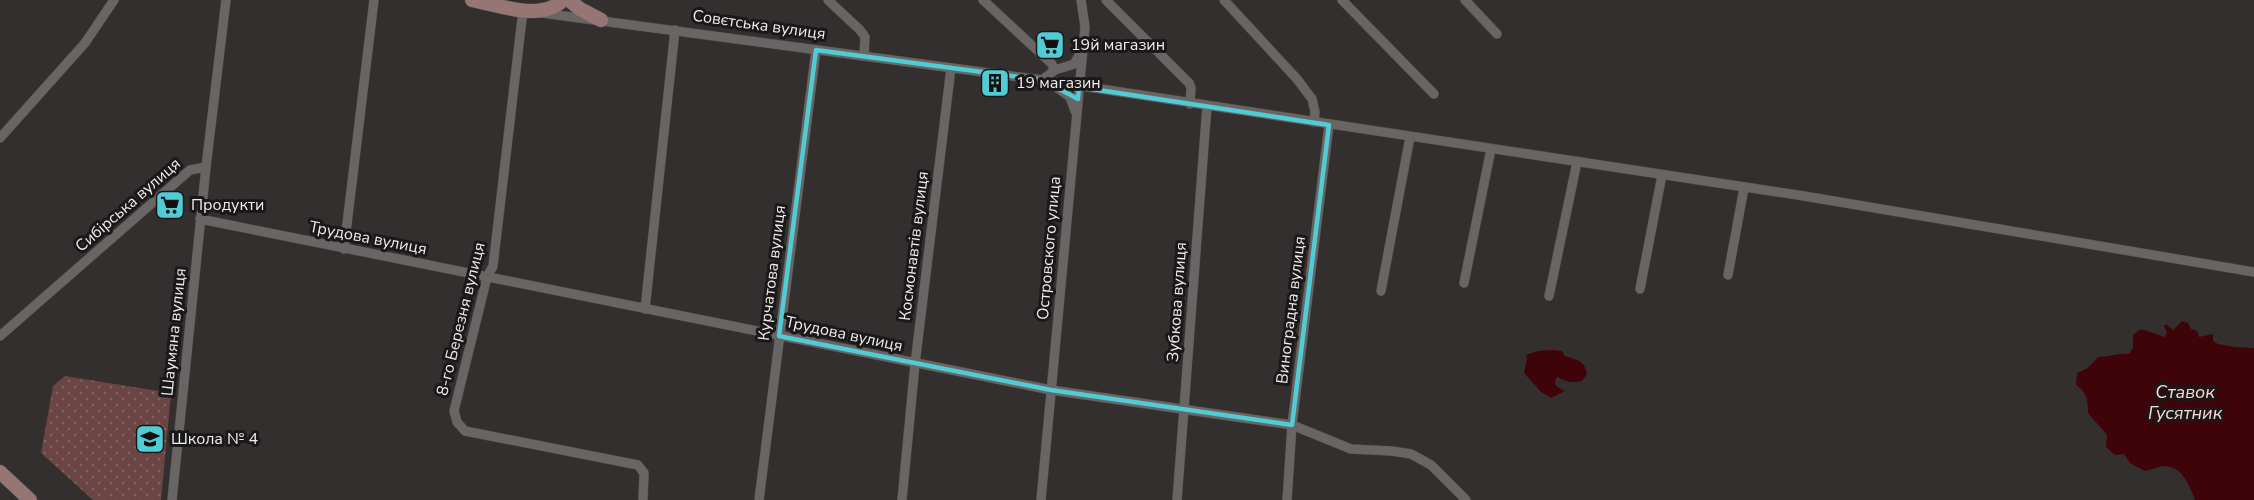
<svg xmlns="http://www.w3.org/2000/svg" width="2254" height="500" font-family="'Nunito Sans',sans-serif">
<defs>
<pattern id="grass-dots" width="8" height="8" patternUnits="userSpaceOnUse" patternTransform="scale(1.5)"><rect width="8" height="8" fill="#6a4543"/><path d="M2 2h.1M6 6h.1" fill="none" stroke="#80605e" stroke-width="1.8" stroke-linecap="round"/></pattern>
</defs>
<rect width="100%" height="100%" fill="#342f2f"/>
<polygon fill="url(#grass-dots)" points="65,376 171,393 161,500 93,500 41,453 53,386"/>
<g fill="#3e040a">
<path d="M2182 321 2188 323 2191 329 2197 331 2199 337 2213 334V341L2218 344 2235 347 2254 348V500H2195C2190 486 2182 466 2164 466 2159 466 2151 470 2145 471L2130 463 2124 454 2115 455 2106 447 2107 435 2088 413C2088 399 2087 393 2076 385L2077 373 2088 368 2098 357C2109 357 2117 353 2129 354L2133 348V335L2141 329 2165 337 2167 333 2164 326 2166 324 2173 330Z"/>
<path d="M1552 350 1562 351 1565 356C1576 360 1585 360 1587 374L1582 381C1572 383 1566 382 1557 377L1555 381 1556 386 1565 391 1551 398 1541 392 1524 373 1527 359 1526 355 1538 351Z"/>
</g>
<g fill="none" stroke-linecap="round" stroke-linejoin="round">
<g stroke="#4e4b4a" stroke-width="10">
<g id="street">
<polyline points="828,0 860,30 865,37 864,56"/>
<polyline points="983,0 1051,63 1055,70 1042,80"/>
<polyline points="1106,0 1189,83 1191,88 1190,104"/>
<polyline points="1224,0 1297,79 1312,99 1315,112 1314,122"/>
<polyline points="1342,0 1434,94"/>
<polyline points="1465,0 1497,34"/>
<polyline points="523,10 493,266 487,277 454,411 457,422 465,431 638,465 644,473 643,500"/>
<polyline points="542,13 1042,80 1804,196 2254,272"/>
<polyline points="1055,70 1074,64 1081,52"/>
<polyline points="1052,84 1070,97 1075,111"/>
<polyline points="0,138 85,43 114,0"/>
<polyline points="200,219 1051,390 1292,425 1351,449 1392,451 1411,454 1431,465 1466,500"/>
<polyline points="344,249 374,0"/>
<polyline points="1728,275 1744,188"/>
<polyline points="1464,283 1491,149"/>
<polyline points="1640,289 1662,175"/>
<polyline points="1381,291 1410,137"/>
<polyline points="1549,296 1577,162"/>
<polyline points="645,309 675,30"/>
<polyline points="0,336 190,170 206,167"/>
<polyline points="172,500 206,167 226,0"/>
<polyline points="759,500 816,50"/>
<polyline points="902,500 915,364 951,68"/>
<polyline points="1041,500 1085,27 1081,0"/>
<polyline points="1177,500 1207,106"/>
<polyline points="1287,500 1292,425 1329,125"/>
</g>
</g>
<g stroke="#4e4b4a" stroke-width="15">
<g id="secondary">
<path d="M472 0C500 5 541 22 563 0"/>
<polyline points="569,0 580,9 601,20"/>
<polyline points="0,472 30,500"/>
</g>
</g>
<use href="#street" stroke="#6a6565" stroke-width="9"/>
<use href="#secondary" stroke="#967675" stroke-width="14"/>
</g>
<path fill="none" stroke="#51ccd5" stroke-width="4.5" stroke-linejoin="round" d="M816 50 1042 80 1078 99 1079 87 1329 125 1292 425 1051 390 779 336Z"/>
<defs>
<g id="supermarket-square" transform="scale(1.5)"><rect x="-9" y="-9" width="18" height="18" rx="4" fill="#51ccd5" stroke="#1a1818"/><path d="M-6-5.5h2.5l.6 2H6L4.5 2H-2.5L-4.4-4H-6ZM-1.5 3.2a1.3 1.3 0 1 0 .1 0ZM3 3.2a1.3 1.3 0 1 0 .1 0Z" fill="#111"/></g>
<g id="building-square" transform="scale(1.5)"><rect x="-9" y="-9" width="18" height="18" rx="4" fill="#51ccd5" stroke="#1a1818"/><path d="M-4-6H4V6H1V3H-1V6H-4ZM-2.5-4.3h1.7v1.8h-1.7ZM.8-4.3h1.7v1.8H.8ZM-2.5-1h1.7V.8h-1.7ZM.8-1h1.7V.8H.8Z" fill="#111"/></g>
<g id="school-square" transform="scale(1.5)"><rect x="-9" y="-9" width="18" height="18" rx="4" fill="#51ccd5" stroke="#1a1818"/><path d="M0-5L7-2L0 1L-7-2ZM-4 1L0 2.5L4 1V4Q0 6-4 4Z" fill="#111"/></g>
</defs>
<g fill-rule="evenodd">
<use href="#supermarket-square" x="1050" y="45"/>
<use href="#building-square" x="995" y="83"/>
<use href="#supermarket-square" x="170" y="205"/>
<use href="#school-square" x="150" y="439"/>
</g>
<g text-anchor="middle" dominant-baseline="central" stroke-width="6" stroke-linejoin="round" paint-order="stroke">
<g font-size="16" fill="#eeebeb" stroke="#1a1818">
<text transform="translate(759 25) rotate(8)">Совєтська вулиця</text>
<text transform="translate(128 205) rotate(-41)">Сибірська вулиця</text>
<text transform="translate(368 238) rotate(11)">Трудова вулиця</text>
<text transform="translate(914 246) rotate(-83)">Космонавтів вулиця</text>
<text transform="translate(1049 248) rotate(-85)">Островского улица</text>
<text transform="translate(772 273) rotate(-83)">Курчатова вулиця</text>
<text transform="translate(1177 302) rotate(-86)">Зубкова вулиця</text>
<text transform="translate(1291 310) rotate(-83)">Виноградна вулиця</text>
<text transform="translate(461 319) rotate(-76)">8-го Березня вулиця</text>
<text transform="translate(174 332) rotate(-84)">Шаумяна вулиця</text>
<text transform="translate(844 334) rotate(12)">Трудова вулиця</text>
</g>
<g font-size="16" fill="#eeebeb" stroke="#1a1818" text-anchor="start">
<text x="1071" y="45">19й магазин</text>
<text x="1016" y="83">19 магазин</text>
<text x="191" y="205">Продукти</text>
<text x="171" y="439">Школа № 4</text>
</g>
<g font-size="18" font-style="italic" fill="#ffd6d3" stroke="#1a1818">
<text x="2185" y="392">Ставок<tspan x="2185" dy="21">Гусятник</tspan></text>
</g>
</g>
</svg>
